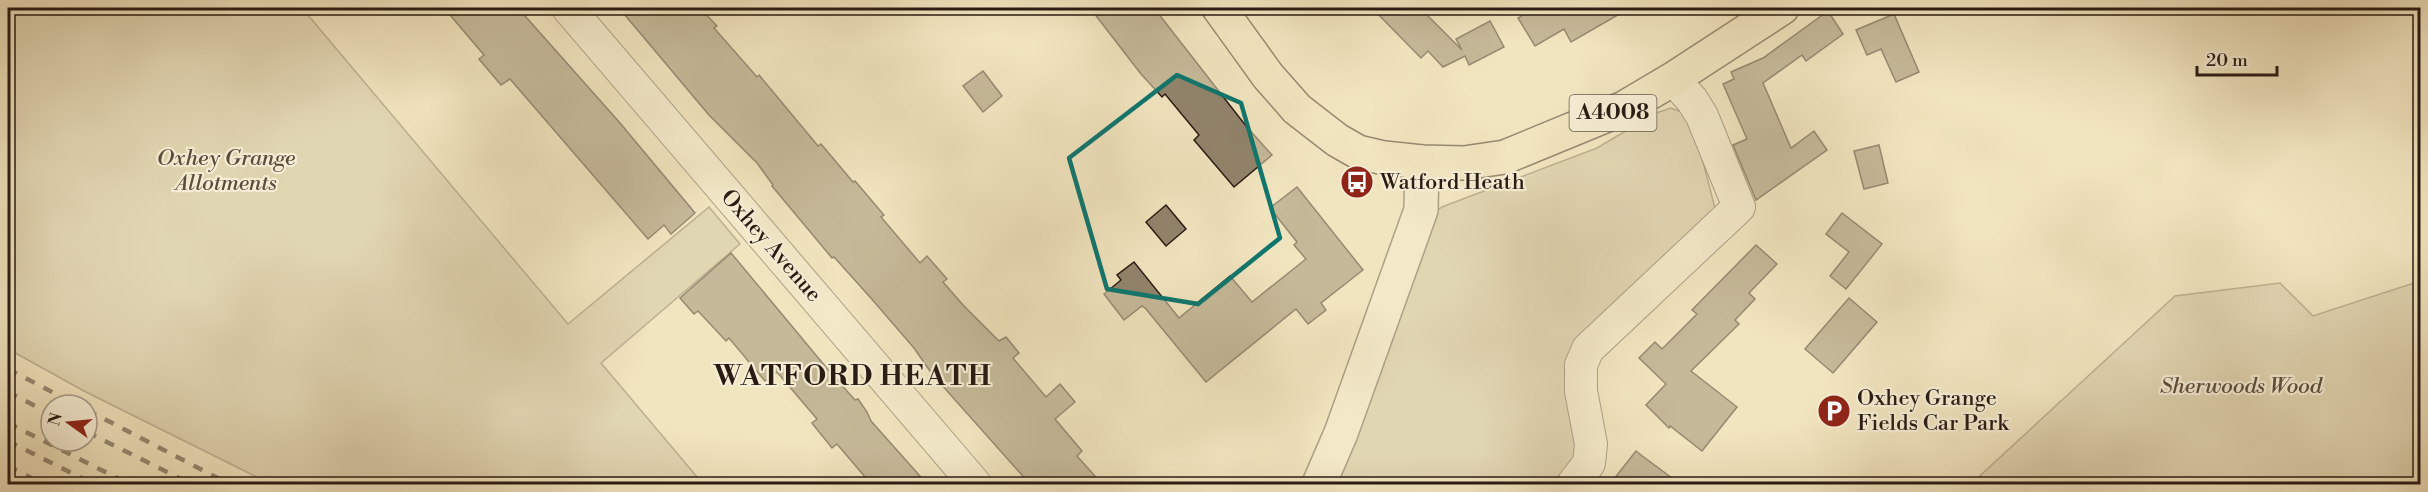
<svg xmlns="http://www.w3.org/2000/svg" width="2428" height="492" font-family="'Libre Bodoni',serif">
<rect width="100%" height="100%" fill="#f1e5bf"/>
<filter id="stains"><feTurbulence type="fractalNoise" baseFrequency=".00333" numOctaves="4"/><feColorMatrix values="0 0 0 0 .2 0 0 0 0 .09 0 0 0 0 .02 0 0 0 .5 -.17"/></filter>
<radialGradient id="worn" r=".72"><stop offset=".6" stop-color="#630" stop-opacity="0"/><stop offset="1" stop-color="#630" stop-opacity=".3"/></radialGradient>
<g fill="#cfc3a2" stroke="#7c6f5a" stroke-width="1.5">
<polygon points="8,8 302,8 568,324 709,207 740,244 601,363 703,484 271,484 84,391 8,349"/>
<polygon points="1671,108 1681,112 1693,123 1717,216 1575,347 1585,458 1564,484 1334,484 1435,212 1442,207 1597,148 1656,113"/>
<polygon points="2420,281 2420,484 1971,484 2175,296 2280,283 2313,316"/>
</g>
<g fill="#91846c" stroke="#281b13" stroke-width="1.5">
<polygon points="444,8 518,8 620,123 695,213 671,234 664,225 648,239 510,79 501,85 479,59 484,55"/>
<polygon points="619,8 700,8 717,26 714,28 757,77 759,75 818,146 821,144 853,182 855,181 884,215 881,217 920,263 927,256 947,279 943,282 963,305 999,341 1006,337 1019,353 1013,358 1046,397 1060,384 1075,402 1055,419 1082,451 1077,456 1102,484 1030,484 932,374 914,348 870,297 834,257 832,258 772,186 773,185 757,163 709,115"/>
<polygon points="1090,8 1154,8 1246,126 1272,155 1234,187 1194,140 1199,135 1165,94 1162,97 1141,74"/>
<polygon points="1372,8 1420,8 1462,50 1456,39 1490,21 1504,47 1469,65 1465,56 1443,67 1428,51 1421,58"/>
<polygon points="1536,8 1630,8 1571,42 1564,29 1535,46 1518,18"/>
<polygon points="1828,11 1843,34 1806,61 1802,55 1763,83 1791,148 1814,131 1827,150 1756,200 1733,145 1747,139 1723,84 1734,79 1731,72 1763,58"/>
<polygon points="1894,14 1919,72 1896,82 1881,49 1867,55 1856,30"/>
<polygon points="983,71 1002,96 983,112 963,86"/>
<polygon points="1879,145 1888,183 1864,189 1854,151"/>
<polygon points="1297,187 1363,270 1321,303 1326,310 1308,324 1296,309 1206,382 1146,309 1142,306 1124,320 1104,294 1121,280 1117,275 1134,262 1179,318 1230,276 1252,302 1306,259 1294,245 1297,242 1270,208"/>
<polygon points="1166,205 1186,229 1166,246 1146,222"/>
<polygon points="1842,213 1882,244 1846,289 1830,276 1849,252 1826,234"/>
<polygon points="1756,245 1777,264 1749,293 1755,299 1735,320 1739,324 1691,371 1737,407 1702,451 1670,426 1669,428 1646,405 1666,384 1639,358 1655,342 1662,349 1697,314 1692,310"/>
<polygon points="731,253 830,372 855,400 858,399 867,412 871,421 927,484 871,484 837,444 832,448 812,423 817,419 777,372 765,381 729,338 726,341 698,311 694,314 680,298"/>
<polygon points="1849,298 1877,322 1833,373 1805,349"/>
<polygon points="1636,451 1645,458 1680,484 1610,484"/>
</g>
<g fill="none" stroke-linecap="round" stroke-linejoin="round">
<g stroke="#5a4e3e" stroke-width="34">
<g id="minor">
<polyline points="568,8 975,484"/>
<polyline points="1573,484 1589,463 1591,444 1581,391 1581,365 1588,349 1739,207 1702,116 1692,100 1673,79"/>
</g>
</g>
<g stroke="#5a4e3e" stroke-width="36">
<polyline id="tertiary" points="1319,484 1341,433 1421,210 1422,162"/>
</g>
<g stroke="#281b13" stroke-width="36">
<polyline id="primary" points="1219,8 1268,76 1297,109 1337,140 1358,152 1384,158 1422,162 1464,163 1505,157 1624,108 1673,79 1782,8"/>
</g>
<use href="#minor" stroke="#f6eed5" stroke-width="32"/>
<use href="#tertiary" stroke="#f6eed5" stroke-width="33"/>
<use href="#primary" stroke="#f1e5bf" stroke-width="33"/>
<g stroke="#281b13" stroke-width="4.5" stroke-dasharray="10 10" stroke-linecap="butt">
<polyline points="8,369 77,405"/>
<polyline points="8,392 51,414"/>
<polyline points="87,410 229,484"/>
<polyline points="8,423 129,484"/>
<polyline points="87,432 191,484"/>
<polyline points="8,441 93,484"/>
<polyline points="8,466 43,484"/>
</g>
</g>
<path d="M0 0H2428V492H0ZM1177 75 1241 103 1280 238 1198 304 1107 289 1069 158Z" fill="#f1e5bf" fill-opacity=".55" fill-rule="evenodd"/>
<path fill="none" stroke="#0f766e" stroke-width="4.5" stroke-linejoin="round" d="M1177 75 1241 103 1280 238 1198 304 1107 289 1069 158Z"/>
<defs>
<g id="bus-disc" transform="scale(1.725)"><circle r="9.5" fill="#8f2418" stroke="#f6eed5"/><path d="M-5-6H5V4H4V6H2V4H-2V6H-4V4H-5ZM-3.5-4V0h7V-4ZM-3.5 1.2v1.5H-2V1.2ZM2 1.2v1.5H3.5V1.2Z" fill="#fff"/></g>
<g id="parking-disc" transform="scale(1.725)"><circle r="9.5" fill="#8f2418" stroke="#f6eed5"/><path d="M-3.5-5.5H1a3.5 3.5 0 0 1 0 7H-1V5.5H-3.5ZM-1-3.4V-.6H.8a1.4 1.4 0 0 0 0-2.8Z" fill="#fff"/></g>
</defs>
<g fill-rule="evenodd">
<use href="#bus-disc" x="1357" y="182"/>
<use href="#parking-disc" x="1834" y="411"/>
</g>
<g text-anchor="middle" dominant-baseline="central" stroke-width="4.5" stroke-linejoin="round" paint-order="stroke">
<rect fill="#f6eed5" stroke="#665a4d" stroke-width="1.5" x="1569.5" y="95" width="87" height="36" rx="4.5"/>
<g font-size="21" font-weight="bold" fill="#281b13">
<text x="1613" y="113">A4008</text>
</g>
<g font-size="22" font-style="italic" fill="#5a4d3e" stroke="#f6eed5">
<text x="226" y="158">Oxhey Grange<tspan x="226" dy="25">Allotments</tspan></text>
<text x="2241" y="386">Sherwoods Wood</text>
</g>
<g font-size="22" fill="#281b13" stroke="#f6eed5" text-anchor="start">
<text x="1380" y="182">Watford Heath</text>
<text x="1857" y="398">Oxhey Grange<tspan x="1857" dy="25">Fields Car Park</tspan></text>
</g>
<g font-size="22" fill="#281b13" stroke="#f6eed5">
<text transform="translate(771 246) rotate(49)">Oxhey Avenue</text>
</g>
<g font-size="28" font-weight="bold" letter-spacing="1.5" fill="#281b13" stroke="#f6eed5">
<text x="853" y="376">WATFORD HEATH</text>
</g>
</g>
<rect width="2428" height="492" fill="none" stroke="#f1e5bf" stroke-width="30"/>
<rect x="9" y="9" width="2410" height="474" fill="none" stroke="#281b13" stroke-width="3"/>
<rect x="15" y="15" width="2398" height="462" fill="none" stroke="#281b13" stroke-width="1.5"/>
<g transform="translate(69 423) rotate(285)"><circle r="28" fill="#f6eed5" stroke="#a49a87" stroke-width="1.5"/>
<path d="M0-4.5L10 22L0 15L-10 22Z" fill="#8f2418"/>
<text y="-9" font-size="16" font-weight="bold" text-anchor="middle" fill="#281b13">N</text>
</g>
<path d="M2197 66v9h80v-9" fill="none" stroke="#281b13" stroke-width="3"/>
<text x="2206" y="66" font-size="18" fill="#281b13" stroke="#f6eed5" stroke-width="4.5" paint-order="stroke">20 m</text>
<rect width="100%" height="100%" filter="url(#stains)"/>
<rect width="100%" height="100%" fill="url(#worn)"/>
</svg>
